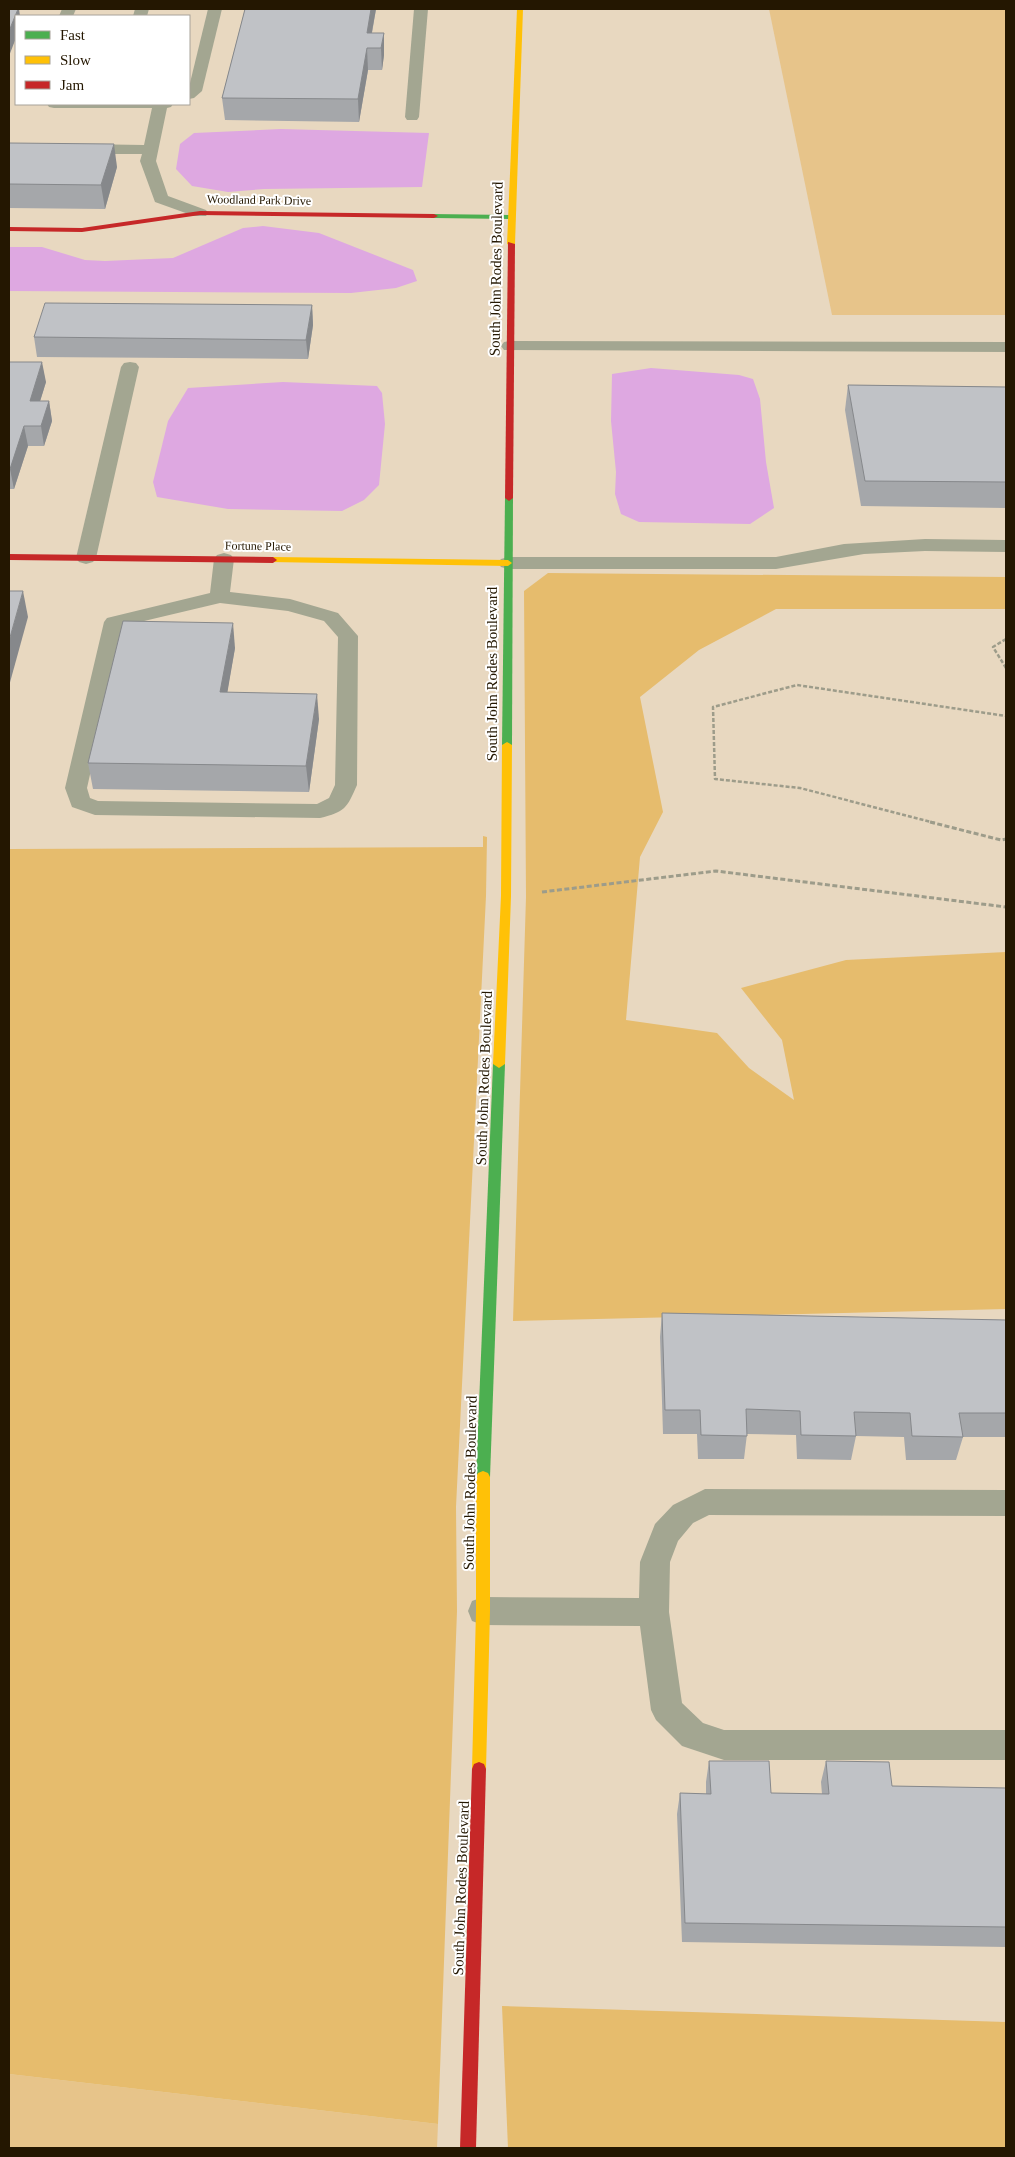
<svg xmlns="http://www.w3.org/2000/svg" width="1015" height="2157" font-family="'Times New Roman',serif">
<rect width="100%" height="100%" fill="#e8d8c0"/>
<g fill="#e7c48a">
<polygon points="769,9 1006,9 1006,315 832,315"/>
<polygon points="9,2074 438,2124 437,2148 9,2148"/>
</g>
<g fill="#e6bc6d">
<polygon points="548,573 1006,577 1006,609 776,609 699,650 640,697 663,812 640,857 626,1020 717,1033 749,1068 794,1100 782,1040 741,988 846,960 1006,952 1006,1309 513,1321 526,897 524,591"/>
<polygon points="483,836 487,837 486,896 456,1507 457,1611 438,2124 9,2074 9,849 483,847"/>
<polygon points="502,2006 1006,2022 1006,2148 508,2148"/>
</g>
<g fill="#dea8e1">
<polygon points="281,129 429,133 422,187 264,189 228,192 192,186 176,169 180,144 194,133"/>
<polygon points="263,226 319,233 413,270 417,281 396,288 351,293 9,291 9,247 42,247 85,260 105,261 173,258 243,228"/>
<polygon points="651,368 739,375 753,379 760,399 766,462 774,508 750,524 639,522 621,514 615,494 616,472 611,421 612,374"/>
<polygon points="283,382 377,386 382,393 385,424 379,485 364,500 342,511 228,509 157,497 153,482 168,421 188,388"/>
</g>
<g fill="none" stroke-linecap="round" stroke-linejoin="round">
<g stroke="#9d9c8a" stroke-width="2.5" stroke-dasharray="4 2" stroke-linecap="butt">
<polyline points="1006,639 993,647 1006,668"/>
<polyline points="935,823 800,788 715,779 713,707 797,685 1006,716"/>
</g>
<g stroke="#9d9c8a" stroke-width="3" stroke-dasharray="5 2.5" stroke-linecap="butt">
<polyline points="930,822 1001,840 1006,839"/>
<polyline points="542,892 716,871 1006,907"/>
</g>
<g fill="#a3a691" fill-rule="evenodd">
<polygon points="62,9 76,9 73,16 59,16"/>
<polygon points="135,9 149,9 147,16 133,16"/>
<polygon points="208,9 222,9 202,91 194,98 189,99 189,87"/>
<polygon points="414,9 428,9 419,117 417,120 407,120 405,117"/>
<polygon points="47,104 173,104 171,107 167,108 156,161 168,196 206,210 208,213 206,216 194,216 155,202 140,161 142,154 81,154 76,152 73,149 76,146 81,144 144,145 152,108 54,108 49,107"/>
<polygon points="510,341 1006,342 1006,352 504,350 501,346 504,342"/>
<polygon points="130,362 136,363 139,367 96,558 93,562 86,564 79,562 76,558 121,367 124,363"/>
<polygon points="925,539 1006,540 1006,552 925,551 864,554 776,569 508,569 501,567 498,563 501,559 508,557 776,557 844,544"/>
<path d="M224 553 231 555 234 559 230 592 290 599 338 613 358 636 357 785C347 808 345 812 320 818L95 815 72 807 65 788 104 622 107 618 210 593 214 559 217 555ZM220 603 288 611 324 621 338 637 335 785 329 798 317 804 98 801 90 798 87 788 123 626Z"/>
<polygon points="705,1489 1006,1490 1006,1516 709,1515 693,1523 678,1541 670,1562 669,1612 682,1703 703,1723 724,1730 1006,1730 1006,1760 724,1760 682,1746 656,1720 651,1710 640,1626 483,1625 472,1621 468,1611 472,1601 483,1597 639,1598 640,1562 655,1524 673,1505"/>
</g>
<g fill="#4caf50" fill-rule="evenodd">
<polygon points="431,214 511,215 515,217 511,219 434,218 431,218"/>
<polygon points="509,495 513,498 512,745 507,748 502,745 505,498"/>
<polygon points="499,1060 505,1064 490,1477 488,1481 483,1483 478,1481 476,1477 493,1064"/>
</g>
<g fill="#ffc107" fill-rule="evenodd">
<polygon points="517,9 523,9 515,244 511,246 507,244"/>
<polygon points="273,557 508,560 512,563 508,566 270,562 270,558"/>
<polygon points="507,742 512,745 511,896 505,1064 499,1068 493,1064 501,896 502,745"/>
<polygon points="483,1471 488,1473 490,1477 490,1611 486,1769 484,1774 479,1776 474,1774 472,1769 476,1611 476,1477 478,1473"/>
</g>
<g fill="#c62828" fill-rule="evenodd">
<polygon points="200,211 434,214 438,216 434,218 200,215 82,232 9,231 9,227 82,228"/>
<polygon points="508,242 515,244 513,498 509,501 505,498"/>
<polygon points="9,554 273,557 277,560 273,563 9,560"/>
<polygon points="479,1762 484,1764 486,1769 476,2148 460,2148 472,1769 474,1764"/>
</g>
</g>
<g fill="#a5a7aa">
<polygon points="245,9 376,9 372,33 384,33 384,55 382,70 368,70 359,122 225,120 222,98"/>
<polygon points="9,143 117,167 105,209 9,208"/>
<polygon points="312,305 313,325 308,359 37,357 34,337"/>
<polygon points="9,362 46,382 40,401 49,401 52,421 44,446 28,446 14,489 9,489"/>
<polygon points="848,385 1006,387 1006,508 861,506 845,410"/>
<polygon points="235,648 227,692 319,719 309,792 93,789 88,763"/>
<polygon points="662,1313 1006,1320 1006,1437 963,1437 956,1460 906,1460 904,1437 856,1436 851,1460 797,1459 796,1435 747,1434 744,1459 698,1459 697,1434 663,1434 660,1337"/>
<polygon points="709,1761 771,1793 822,1794 821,1782 826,1761 892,1786 1006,1788 1006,1947 682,1942 677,1814 680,1793 706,1794 706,1782"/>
</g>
<g fill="#86888b">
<polygon points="18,9 19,9 20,16 16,16 16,38 9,56 9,31"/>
<polygon points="371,9 376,9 369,48 367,33"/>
<polygon points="384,33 384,55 382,70 381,48"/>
<polygon points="367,48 368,70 359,122 358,99"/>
<polygon points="114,144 117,167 105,209 101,185"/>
<polygon points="312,305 313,325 308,359 306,340"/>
<polygon points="42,362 46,382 34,421 30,401"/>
<polygon points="49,401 52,421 44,446 41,426"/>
<polygon points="24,426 28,446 14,489 10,469"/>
<polygon points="23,591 28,617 9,686 9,641"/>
<polygon points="233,623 235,648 223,718 220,692"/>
<polygon points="317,694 319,719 309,792 306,766"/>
</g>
<g fill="#c0c2c6" stroke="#86888b">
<polygon points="9,9 18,9 9,31"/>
<polygon points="245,9 371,9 367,33 384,33 381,48 367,48 358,99 222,98"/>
<polygon points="9,143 114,144 101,185 9,184"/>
<polygon points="45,303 312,305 306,340 34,337"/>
<polygon points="9,362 42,362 30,401 49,401 41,426 24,426 10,469 9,469"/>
<polygon points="848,385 1006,387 1006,482 865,481"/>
<polygon points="9,591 23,591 9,641"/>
<polygon points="123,621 233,623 220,692 317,694 306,766 88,763"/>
<polygon points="662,1313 1006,1320 1006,1413 959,1413 963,1437 912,1436 910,1413 854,1412 856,1436 801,1435 800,1411 746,1409 747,1436 701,1435 700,1410 665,1410"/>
<polygon points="709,1761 769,1761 771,1793 829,1794 826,1761 889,1762 892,1786 1006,1788 1006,1927 685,1923 680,1793 711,1794"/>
</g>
<g text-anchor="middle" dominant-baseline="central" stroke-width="4" stroke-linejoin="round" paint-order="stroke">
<g font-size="12" fill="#241701" stroke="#fff">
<text transform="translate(259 200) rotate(1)">Woodland Park Drive</text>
<text transform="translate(258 546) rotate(1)">Fortune Place</text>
</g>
<g font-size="15" fill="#241701" stroke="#fff">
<text transform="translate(496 269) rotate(-89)">South John Rodes Boulevard</text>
<text transform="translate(492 674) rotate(-90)">South John Rodes Boulevard</text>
<text transform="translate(484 1078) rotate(-88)">South John Rodes Boulevard</text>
<text transform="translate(470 1483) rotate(-89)">South John Rodes Boulevard</text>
<text transform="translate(461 1888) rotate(-88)">South John Rodes Boulevard</text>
</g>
</g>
<rect width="1015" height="2157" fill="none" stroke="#241701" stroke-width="20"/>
<rect x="15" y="15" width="175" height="90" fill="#ffffff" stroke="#a7a299"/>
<rect x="25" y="31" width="25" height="8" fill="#4caf50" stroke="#a7a299"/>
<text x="60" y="40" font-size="15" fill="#241701">Fast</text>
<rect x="25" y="56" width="25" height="8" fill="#ffc107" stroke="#a7a299"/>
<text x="60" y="65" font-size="15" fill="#241701">Slow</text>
<rect x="25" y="81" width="25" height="8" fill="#c62828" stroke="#a7a299"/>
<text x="60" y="90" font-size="15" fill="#241701">Jam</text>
</svg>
